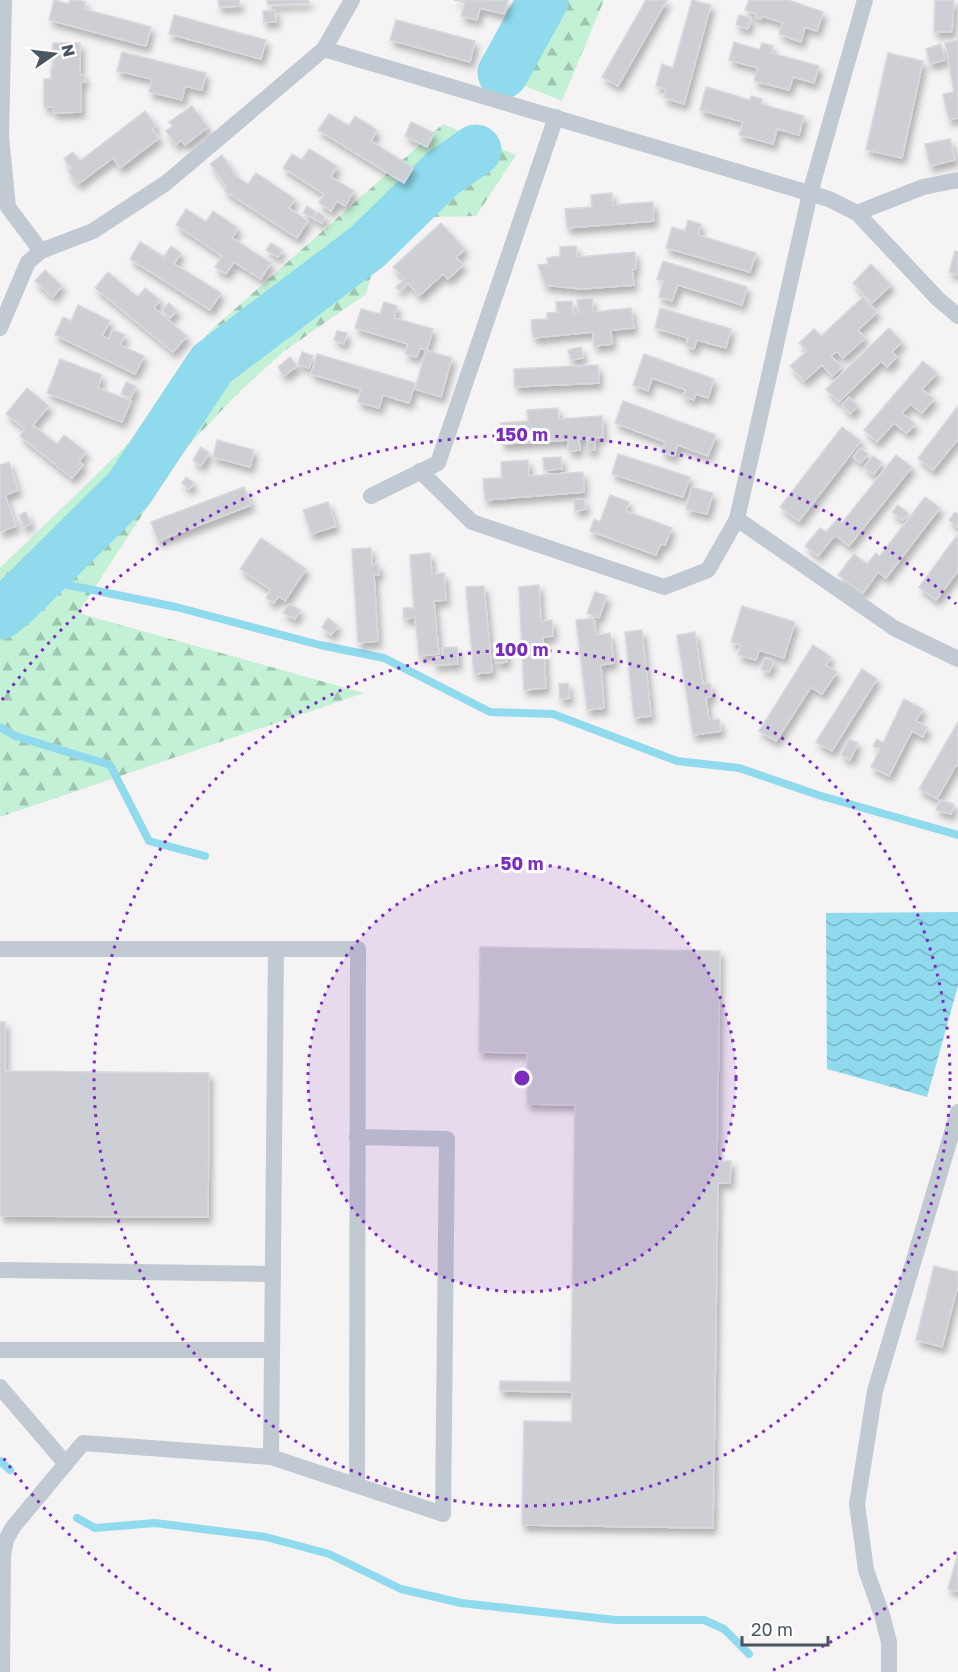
<svg xmlns="http://www.w3.org/2000/svg" width="958" height="1672" font-family="'Golos Text',sans-serif">
<defs>
<pattern id="forest-firs" width="22" height="20" patternUnits="userSpaceOnUse" patternTransform="scale(1.5)"><rect width="22" height="20" fill="#c3f1d5"/><path d="M5 1l3.5 6h-7zM16 11l3.5 6h-7z" fill="#a0c6b0"/></pattern>
<pattern id="water-waves" width="16" height="10" patternUnits="userSpaceOnUse" patternTransform="scale(1.5)"><rect width="16" height="10" fill="#90daee"/><path d="M0 5q4-4 8 0t8 0" fill="none" stroke="#78b4c4"/></pattern>
<filter id="shadow"><feDropShadow dx="3.5" dy="6" stdDeviation="3" flood-color="#0004"/></filter>
</defs>
<rect width="100%" height="100%" fill="#f5f3f3"/>
<g fill="url(#forest-firs)">
<polygon points="514,0 604,0 562,101 481,68"/>
<polygon points="443,124 516,155 476,216 430,217 372,272 366,294 283,352 238,393 186,448 78,613 364,693 0,817 0,568 132,440 209,332"/>
</g>
<polygon fill="url(#water-waves)" points="958,912 958,986 927,1097 827,1069 826,913"/>
<g fill="none" stroke-linecap="round" stroke-linejoin="round">
<g stroke="#90daee" stroke-width="8">
<polyline points="39,579 176,607 320,645 384,658 490,712 553,714 677,761 739,768 818,795 958,835"/>
<polyline points="0,727 15,736 110,765 149,841 205,856"/>
<polyline points="0,1461 10,1470"/>
<polyline points="77,1518 95,1528 155,1523 266,1537 329,1554 401,1589 461,1603 616,1620 704,1620 724,1629 749,1654"/>
</g>
<g stroke="#90daee" stroke-width="51">
<polyline points="503,73 543,0"/>
<polyline points="0,614 16,601 129,489 212,364 367,247 443,173 476,150"/>
</g>
</g>
<g fill="#cdcfd5" stroke="#d7d9de" stroke-width="1.5" filter="url(#shadow)">
<polygon points="54,0 69,4 70,0 78,0 86,2 84,9 151,27 146,46 49,20"/>
<polygon points="218,0 239,0 240,6 219,7"/>
<polygon points="267,0 309,0 309,3 268,5"/>
<polygon points="454,0 508,0 504,14 480,8 477,20 461,16 465,3"/>
<polygon points="646,0 667,0 618,86 602,77"/>
<polygon points="692,0 711,5 684,104 664,98 666,89 656,86 662,64 673,68"/>
<polygon points="749,0 788,0 823,12 817,31 805,27 801,42 779,34 783,23 762,16 761,19 755,17 756,14 745,10"/>
<polygon points="935,0 954,0 952,32 934,32"/>
<polygon points="275,10 276,22 264,22 263,11"/>
<polygon points="174,15 266,40 261,59 169,34"/>
<polygon points="739,15 751,18 748,29 736,25"/>
<polygon points="396,20 475,41 470,62 390,40"/>
<polygon points="958,40 958,118 949,120 943,94 954,92 945,43"/>
<polygon points="734,42 760,50 762,43 773,46 771,53 819,66 814,83 793,77 789,90 754,81 758,68 729,60"/>
<polygon points="53,43 80,43 80,75 84,75 85,82 81,82 81,112 53,113 53,107 44,107 44,79 51,79 51,68 53,69 53,60 51,60"/>
<polygon points="941,44 945,60 930,64 926,49"/>
<polygon points="122,52 206,73 202,90 185,86 182,100 149,92 152,79 117,71"/>
<polygon points="888,53 923,61 902,158 866,150"/>
<polygon points="706,87 750,100 751,96 762,99 761,104 804,116 799,135 777,129 773,144 739,135 743,122 700,110"/>
<polygon points="192,106 208,127 185,145 181,140 176,145 166,131 173,126 169,122"/>
<polygon points="145,111 156,126 152,129 159,138 120,168 113,158 78,184 68,171 71,168 64,159 73,152 80,161"/>
<polygon points="329,114 349,126 355,116 377,130 371,141 413,168 404,183 318,130"/>
<polygon points="411,122 434,133 427,147 405,136"/>
<polygon points="950,139 955,160 930,166 925,144"/>
<polygon points="309,149 337,166 331,177 354,191 345,206 337,201 331,211 319,203 324,194 283,168 292,154 302,160"/>
<polygon points="222,155 236,176 248,184 256,173 295,199 289,208 308,221 297,238 225,191 227,187 210,164"/>
<polygon points="612,193 613,205 653,202 654,221 567,228 565,209 592,207 591,195"/>
<polygon points="307,206 316,212 313,218 303,213"/>
<polygon points="186,209 206,222 213,211 238,228 232,238 271,263 261,279 234,262 226,274 215,267 222,256 176,225"/>
<polygon points="318,212 325,217 322,223 314,219"/>
<polygon points="688,220 701,224 698,235 756,253 750,272 666,248 672,227 685,231"/>
<polygon points="441,223 465,249 456,257 463,265 448,279 443,274 419,296 408,283 400,291 396,287 405,279 393,267"/>
<polygon points="140,242 164,257 171,246 181,253 174,264 221,293 210,310 130,259"/>
<polygon points="271,243 282,250 278,257 266,250"/>
<polygon points="576,246 577,257 635,252 636,269 632,270 634,285 581,289 545,285 538,265 548,264 547,258 560,256 560,247"/>
<polygon points="955,251 958,252 958,275 949,272"/>
<polygon points="663,261 747,287 742,305 678,285 672,301 659,297 663,281 657,279"/>
<polygon points="871,264 891,285 872,303 853,283"/>
<polygon points="45,270 62,286 53,297 35,281"/>
<polygon points="108,272 138,297 145,288 160,300 154,308 187,336 173,352 95,288"/>
<polygon points="863,297 877,312 858,330 865,338 843,358 837,351 831,356 842,367 832,376 822,365 804,381 790,366 807,351 799,343 814,329 821,336"/>
<polygon points="592,298 593,312 631,308 634,328 611,330 612,344 594,346 593,332 533,338 531,320 547,319 547,313 557,312 556,302 572,301 573,313 579,312 577,300"/>
<polygon points="384,302 397,306 394,318 433,329 427,350 420,348 417,357 405,354 408,344 355,328 361,309 380,314"/>
<polygon points="169,303 177,311 170,318 162,310"/>
<polygon points="78,305 110,321 102,336 109,339 113,330 125,335 120,345 144,356 135,374 55,335 63,317 71,321"/>
<polygon points="660,308 731,329 726,348 697,340 694,349 686,346 688,338 655,328"/>
<polygon points="889,328 902,342 892,352 897,357 887,367 881,361 839,402 826,389"/>
<polygon points="337,331 347,333 344,344 334,340"/>
<polygon points="581,347 583,358 571,360 568,350"/>
<polygon points="426,350 452,358 441,397 415,389"/>
<polygon points="302,352 313,356 309,368 298,364"/>
<polygon points="317,354 415,383 409,403 383,395 379,408 358,402 361,389 311,374"/>
<polygon points="644,354 714,379 708,398 696,394 694,400 683,396 686,390 652,378 648,391 633,385"/>
<polygon points="290,357 297,366 284,376 278,367"/>
<polygon points="60,359 102,375 98,388 131,401 122,422 47,393"/>
<polygon points="923,361 937,373 922,389 934,399 922,413 910,404 902,413 915,424 907,433 894,423 877,442 864,430"/>
<polygon points="598,365 599,383 515,387 514,369"/>
<polygon points="126,382 136,386 131,398 121,394"/>
<polygon points="27,388 49,406 33,425 57,444 64,435 86,452 79,461 83,465 72,478 20,436 25,429 6,414"/>
<polygon points="849,397 858,406 850,414 842,404"/>
<polygon points="623,401 716,435 708,456 678,445 674,456 661,452 665,442 615,423"/>
<polygon points="958,406 958,439 933,470 918,458"/>
<polygon points="558,408 559,419 602,416 603,437 579,439 580,450 569,451 568,440 502,444 501,423 528,421 527,410"/>
<polygon points="842,427 861,441 799,521 780,507"/>
<rect x="587" y="438" width="8" height="12"/>
<polygon points="217,440 254,450 250,467 213,457"/>
<polygon points="201,447 209,453 201,466 193,460"/>
<polygon points="860,448 868,454 861,463 853,457"/>
<polygon points="618,454 690,477 683,497 612,474"/>
<polygon points="896,455 912,467 849,546 835,535 818,556 805,546 820,528 826,532 837,519 842,523"/>
<polygon points="873,456 882,463 874,474 864,467"/>
<polygon points="561,457 562,469 544,470 543,458"/>
<polygon points="528,460 529,476 583,472 584,492 485,500 483,479 502,478 501,462"/>
<polygon points="9,462 18,490 5,495 16,526 0,532 0,465"/>
<polygon points="186,477 194,483 189,489 182,483"/>
<polygon points="244,487 251,505 158,541 151,522"/>
<polygon points="692,487 713,493 707,514 686,509"/>
<polygon points="610,495 629,502 626,511 672,528 665,545 661,544 656,555 590,531 594,519 600,522"/>
<polygon points="925,497 940,508 886,578 878,572 863,593 838,575 854,554 867,564 876,553 880,556"/>
<polygon points="584,499 586,509 575,511 574,500"/>
<polygon points="328,502 336,526 311,534 303,510"/>
<polygon points="898,505 909,514 903,520 892,512"/>
<polygon points="26,512 31,524 24,527 19,515"/>
<polygon points="955,512 958,514 958,527 949,520"/>
<polygon points="958,534 958,571 936,600 919,587"/>
<polygon points="261,538 306,569 285,601 279,596 274,603 266,598 271,590 240,569"/>
<polygon points="371,548 372,565 379,564 379,575 374,575 378,641 358,643 352,549"/>
<polygon points="430,553 432,574 444,573 446,600 434,601 439,654 419,656 415,617 404,619 403,608 414,608 410,555"/>
<polygon points="539,585 541,621 552,620 553,636 543,637 546,688 524,690 519,587"/>
<polygon points="484,586 492,672 474,674 466,587"/>
<polygon points="595,592 607,596 599,618 587,613"/>
<polygon points="289,604 300,610 295,619 283,613"/>
<polygon points="742,606 795,622 784,658 759,650 756,660 738,655 741,645 731,642"/>
<polygon points="328,618 338,626 331,635 322,627"/>
<polygon points="594,618 596,635 610,633 614,663 601,665 604,708 587,710 576,620"/>
<polygon points="642,630 651,716 634,718 625,632"/>
<polygon points="695,632 703,684 710,683 712,696 706,698 709,720 719,719 721,731 693,735 677,635"/>
<polygon points="506,642 507,662 496,663 495,644"/>
<polygon points="813,645 831,657 826,665 837,672 822,694 811,687 776,741 759,731"/>
<polygon points="457,647 458,664 434,665 433,658 443,657 442,648"/>
<polygon points="765,658 774,661 769,672 761,669"/>
<polygon points="862,669 877,679 832,751 816,742"/>
<polygon points="568,683 570,698 560,699 559,684"/>
<polygon points="904,699 923,709 916,721 927,727 923,737 912,731 889,776 871,767 880,749 873,746 877,739 883,743"/>
<polygon points="958,722 958,766 956,765 937,799 919,789"/>
<polygon points="849,739 858,743 850,760 841,755"/>
<polygon points="940,800 954,804 951,814 936,810"/>
<polygon points="480,947 720,951 717,1161 731,1161 730,1183 718,1183 713,1528 522,1525 524,1421 572,1422 572,1392 500,1391 500,1381 571,1382 575,1105 527,1104 527,1053 479,1052"/>
<polygon points="0,1022 5,1022 5,1071 209,1073 208,1217 0,1216"/>
<polygon points="934,1266 958,1272 958,1285 942,1347 916,1340"/>
<polygon points="958,1553 958,1591 948,1589"/>
</g>
<g fill="none" stroke-linecap="round" stroke-linejoin="round">
<g stroke="#c1cad2" stroke-width="16">
<polyline points="4,0 1,137 8,207 41,251"/>
<polyline points="324,49 829,199 857,213 938,299 958,316"/>
<polyline points="857,213 923,187 958,180"/>
<polyline points="0,328 28,262 41,251 93,231 166,183 324,49 352,0"/>
<polyline points="420,471 472,522 664,587 708,570 737,519 810,193 865,0"/>
<polyline points="371,496 438,463 556,117"/>
<polyline points="737,519 894,628 958,659"/>
<polyline points="0,949 358,949 357,1483"/>
<polyline points="0,1270 273,1274"/>
<polyline points="0,1350 272,1350"/>
<polyline points="0,1387 66,1464"/>
<polyline points="271,1457 276,949"/>
<polyline points="2,1672 3,1555 6,1540 13,1527 83,1443 271,1457 443,1514 447,1139 357,1137"/>
<polyline points="889,1672 889,1642 882,1615 866,1570 857,1504 875,1391 958,1112"/>
</g>
</g>
<circle cx="522" cy="1078" r="214" fill="#7b2cbf" fill-opacity=".12"/>
<g fill="none" stroke="#7b2cbf" stroke-width="3" stroke-dasharray="3 6">
<circle cx="522" cy="1078" r="214"/>
<circle cx="522" cy="1078" r="428"/>
<path d="M956 1552A643 643 0 0 1 773 1670M271 1670A643 643 0 0 1 2 1456M2 700A643 643 0 0 1 956 604"/>
</g>
<circle cx="522" cy="1078" r="9" fill="#7b2cbf" stroke="#fff" stroke-width="3"/>
<g font-size="18" text-anchor="middle" font-weight="bold" fill="#7b2cbf" stroke="#fff" stroke-width="6" stroke-linejoin="round" paint-order="stroke">
<text x="522" y="441">150 m</text>
<text x="522" y="656">100 m</text>
<text x="522" y="870">50 m</text>
</g>
<g transform="translate(54 54) rotate(76)" stroke="#ffffff" stroke-width="4.5" paint-order="stroke">
<path d="M0-4.5L10 22L0 15L-10 22Z" fill="#4a5661"/>
<text y="-9" font-size="16" font-weight="bold" text-anchor="middle" fill="#4a5661">N</text>
</g>
<path d="M742 1636v9h86v-9" fill="none" stroke="#4a5661" stroke-width="3"/>
<text x="751" y="1636" font-size="18" fill="#4a5661" stroke="#ffffff" stroke-width="4.5" paint-order="stroke">20 m</text>
</svg>
